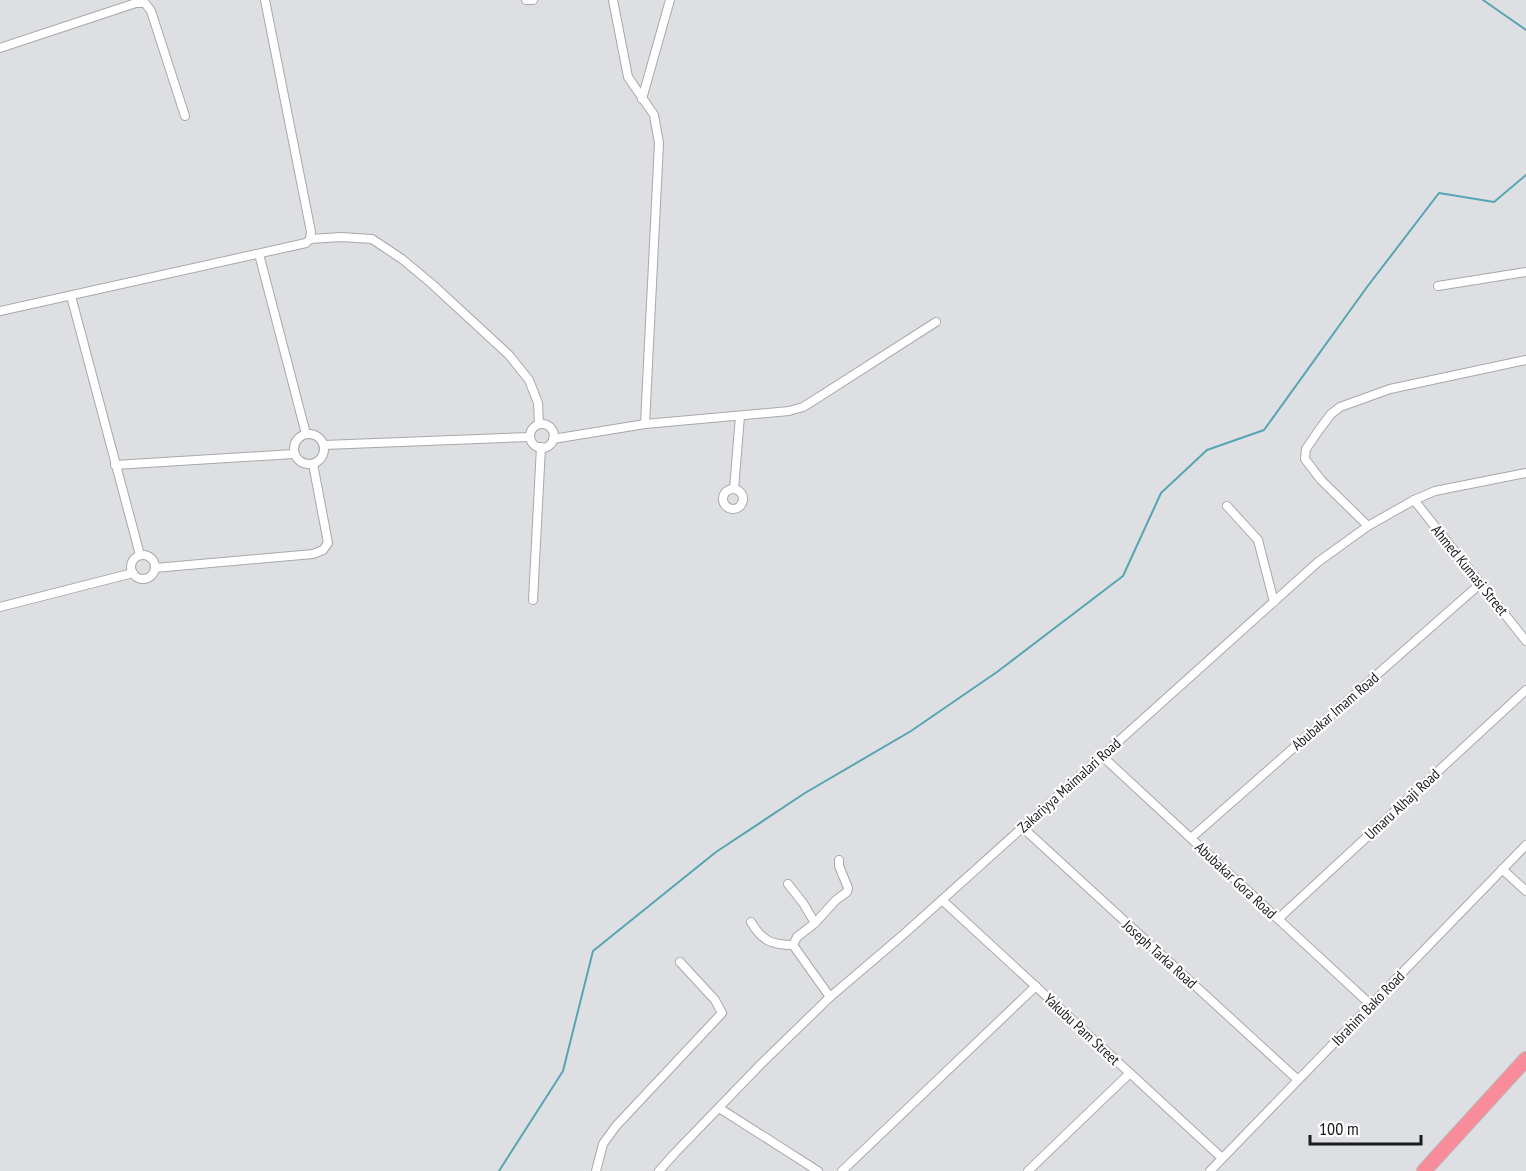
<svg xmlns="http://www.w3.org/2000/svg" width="1526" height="1171" font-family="'PT Sans Narrow',sans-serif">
<rect width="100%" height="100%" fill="#dedfe2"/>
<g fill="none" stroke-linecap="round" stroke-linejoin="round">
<g stroke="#56a5b3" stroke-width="2">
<polyline points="1483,0 1526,30"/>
<polyline points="499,1171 563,1071 593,951 716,852 805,793 911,731 997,672 1123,576 1161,493 1207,450 1264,430 1367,287 1439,193 1494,202 1526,175"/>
</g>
<g stroke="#a6a8aa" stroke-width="10">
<g id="street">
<polyline points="265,0 311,232 310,239"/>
<polyline points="526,0 533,0"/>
<polyline points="613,0 628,77 654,115 659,143 645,424"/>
<polyline points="0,48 136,3 145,3 151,11 185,116"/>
<polyline points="642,99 670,0"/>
<polyline points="259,254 306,434"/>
<polyline points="1438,286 1526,272"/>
<polyline points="71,296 140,555"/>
<polyline points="0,311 306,243 310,239 341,237 372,239 402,259 432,284 509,355 529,380 538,403 539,424"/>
<circle cx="542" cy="436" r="12"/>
<circle cx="309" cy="449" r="15"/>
<polyline points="553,439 645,424 789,411 803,407 819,397 936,322"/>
<polyline points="324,445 530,437"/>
<polyline points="115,465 294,454"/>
<polyline points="734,489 740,416"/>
<circle cx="733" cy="499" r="10"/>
<polyline points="1414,500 1526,641"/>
<polyline points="1227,506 1258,540 1274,602"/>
<polyline points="1368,526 1321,480 1305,459 1306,449 1319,430 1331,414 1340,407 1390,389 1526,360"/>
<circle cx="143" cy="567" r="12"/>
<polyline points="155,568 313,554 323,550 328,543 313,464"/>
<polyline points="533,600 541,447"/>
<polyline points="0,607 133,573"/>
<polyline points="1102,756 1371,1005"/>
<polyline points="1022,827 1298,1080"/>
<polyline points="1191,838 1480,584"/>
<polyline points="1502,869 1526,891"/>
<polyline points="788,884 803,903 815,923 836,900 847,892 848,888 839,866 839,860"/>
<polyline points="942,900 1222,1158"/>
<polyline points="1278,919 1526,690"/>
<path d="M751 922C762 941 772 945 793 945"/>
<polyline points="815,923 797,937 793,945 830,997"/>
<polyline points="719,1108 818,1171"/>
<polyline points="596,1171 603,1144 616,1126 722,1013 715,1000 680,962"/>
<polyline points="659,1171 675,1153 761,1064 830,997 904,934 1318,562 1368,526 1414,500 1435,491 1526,473"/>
<polyline points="842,1171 1036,986"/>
<polyline points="1028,1171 1130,1073"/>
<polyline points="1210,1171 1526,845"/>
</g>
</g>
<g stroke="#bbb" stroke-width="16">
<polyline id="highway" points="1424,1171 1526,1059"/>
</g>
<use href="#street" stroke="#fff" stroke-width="8"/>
<use href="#highway" stroke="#f88c9a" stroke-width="14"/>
</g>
<g text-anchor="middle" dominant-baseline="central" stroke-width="4.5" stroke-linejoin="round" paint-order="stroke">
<g font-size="15" fill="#1b1c1d" stroke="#fff">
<text transform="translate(1470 570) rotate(51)">Ahmed Kumasi Street</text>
<text transform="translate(1335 711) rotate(-41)">Abubakar Imam Road</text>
<text transform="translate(1069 785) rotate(-42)">Zakariyya Maimalari Road</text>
<text transform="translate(1402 804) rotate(-43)">Umaru Alhaji Road</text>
<text transform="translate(1236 880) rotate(43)">Abubakar Gora Road</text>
<text transform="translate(1160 954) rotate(42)">Joseph Tarka Road</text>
<text transform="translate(1368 1008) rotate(-46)">Ibrahim Bako Road</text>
<text transform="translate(1082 1029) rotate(43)">Yakubu Pam Street</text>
</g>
</g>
<path d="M1310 1135v9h111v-9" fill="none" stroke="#1b1c1d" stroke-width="3"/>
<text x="1319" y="1135" font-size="18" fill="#1b1c1d" stroke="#ffffff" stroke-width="4.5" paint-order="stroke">100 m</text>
</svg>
